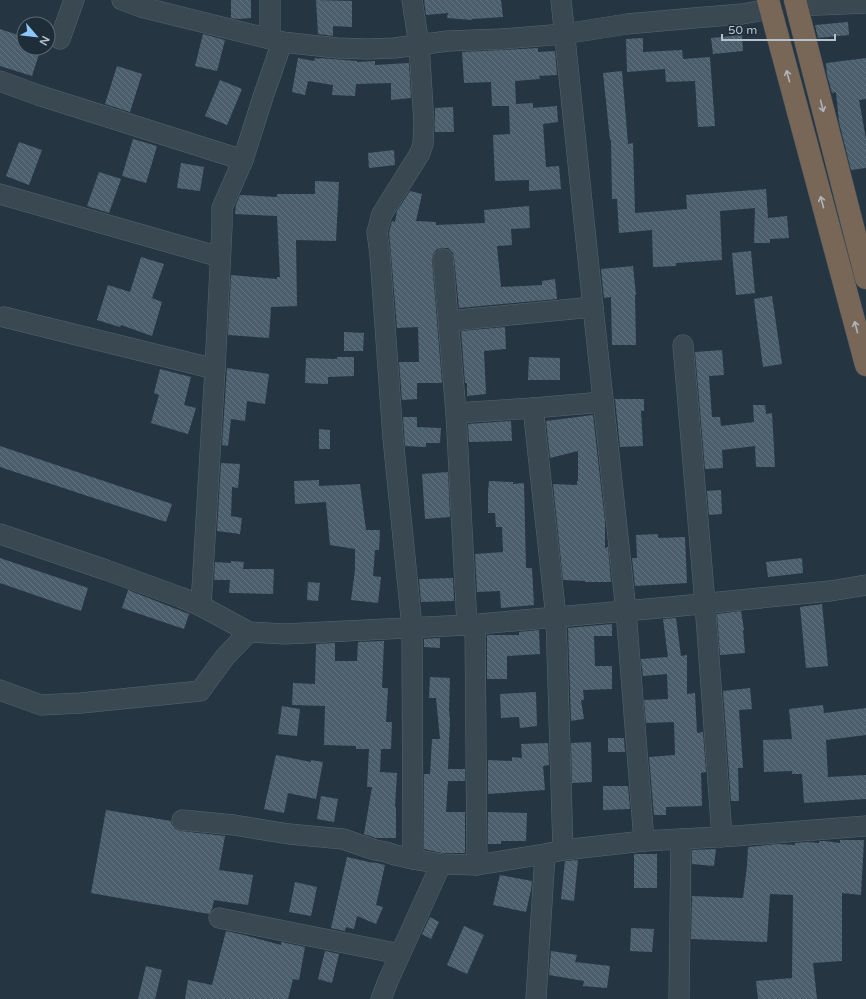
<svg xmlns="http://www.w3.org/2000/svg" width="866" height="999" font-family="'Varela Round',sans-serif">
<defs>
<pattern id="building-back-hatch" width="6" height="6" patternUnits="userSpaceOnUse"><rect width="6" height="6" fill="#4b5e6b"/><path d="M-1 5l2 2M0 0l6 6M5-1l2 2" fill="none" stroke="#63737f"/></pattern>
</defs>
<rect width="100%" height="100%" fill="#253642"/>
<g fill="url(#building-back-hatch)">
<polygon points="231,0 251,0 251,18 238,19 231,18"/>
<polygon points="316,0 352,1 352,27 333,26 333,36 318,34"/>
<polygon points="424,0 501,0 503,17 472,19 472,20 447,18 448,13 426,15"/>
<polygon points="848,22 849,35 818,38 815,25"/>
<polygon points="0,29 24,37 24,48 41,48 32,76 0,66"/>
<polygon points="203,34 225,40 217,71 195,66"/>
<polygon points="742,35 743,51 713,54 711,38"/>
<polygon points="643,38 643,52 682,50 683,59 710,57 715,126 698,127 695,81 666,82 665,69 627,72 626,39"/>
<polygon points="538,48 538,52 555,51 557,75 539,76 540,79 515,81 516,104 533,103 533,108 557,106 558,122 543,124 546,167 559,166 561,189 529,191 529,180 495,181 493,135 510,134 509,106 492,106 491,82 464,83 462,52 502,50"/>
<polygon points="298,58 314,61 315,58 319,59 319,58 357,61 357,62 375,61 375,65 409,63 411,98 391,100 391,83 356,84 355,96 332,95 333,85 308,81 305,95 292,92"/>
<polygon points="866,58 866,99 859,100 866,139 866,168 851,170 839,122 836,92 832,93 827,75 826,63"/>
<polygon points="117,66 142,74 130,112 105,104"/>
<polygon points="622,71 628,144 633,143 635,213 687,209 686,195 766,189 768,218 787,216 789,238 770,239 770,243 754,243 755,208 720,211 722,260 676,263 676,266 653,267 652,230 619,233 617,199 612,199 611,140 610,140 603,73"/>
<polygon points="220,80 242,89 227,125 205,116"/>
<polygon points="453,107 454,132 435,132 435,108"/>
<polygon points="133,139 157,146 146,183 122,176"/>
<polygon points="19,142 42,150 29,185 6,176"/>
<polygon points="394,150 395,165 369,168 368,153"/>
<polygon points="181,163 204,167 200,191 177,188"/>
<polygon points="99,172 121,179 109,213 87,206"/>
<polygon points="315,181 339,182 336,241 296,240 297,306 271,307 269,338 228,335 231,275 277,279 277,277 280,277 277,216 235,214 236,205 240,195 277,197 277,194 315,194"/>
<polygon points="410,191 422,194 416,221 436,222 436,225 485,223 484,210 529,206 530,228 511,229 512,245 497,246 501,287 542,285 542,281 555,279 557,299 459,308 454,258 453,253 448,248 442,248 437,249 433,254 432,260 442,383 417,383 417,399 402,400 399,362 419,362 418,327 397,328 391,254 389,233 392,221 395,222 397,211"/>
<polygon points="751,251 755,293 736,295 732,253"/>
<polygon points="141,257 164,264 152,298 162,302 152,336 121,325 120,327 97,320 108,285 130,292"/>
<polygon points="633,266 636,295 635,295 636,345 612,345 611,297 604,298 601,269"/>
<polygon points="772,296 782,364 763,367 754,299"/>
<polygon points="505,327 506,349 484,351 486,394 467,396 467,383 465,383 461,331"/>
<polygon points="344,332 364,333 363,351 344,351"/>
<polygon points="722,350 724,375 709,376 712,417 720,417 721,426 754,422 753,405 765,405 766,414 772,413 775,467 756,467 755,446 722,450 723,468 705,469 695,352"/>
<polygon points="337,357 354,357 354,376 328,377 328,384 305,383 306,358 337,359"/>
<polygon points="529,357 560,358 560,380 528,380"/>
<polygon points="227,368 269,374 265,404 247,401 245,421 231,419 228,446 222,445"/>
<polygon points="160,369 191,377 184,405 196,408 188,434 151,423 159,395 154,393"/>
<polygon points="615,399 644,399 644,411 641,411 643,446 620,447"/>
<polygon points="593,415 605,522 605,548 608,547 611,582 585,582 585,581 563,580 553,484 577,485 577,481 578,481 578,451 550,458 546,421"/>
<polygon points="403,417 417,417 417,427 441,428 440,443 426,443 426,447 405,446"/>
<polygon points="511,421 512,441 469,442 468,424"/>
<polygon points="319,429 330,430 330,449 319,449"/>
<polygon points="0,446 172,504 166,522 0,467"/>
<polygon points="221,463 240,464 238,488 232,487 231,516 242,518 240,534 217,531"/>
<polygon points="448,472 450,517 425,519 422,474"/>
<polygon points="319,480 319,486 360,484 366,530 380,530 379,550 375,550 373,576 381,577 378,603 351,600 355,570 355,549 330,545 326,502 295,504 294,481"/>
<polygon points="489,481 513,482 513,484 524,483 526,568 532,568 534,605 501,608 500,591 477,592 475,554 503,552 502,527 496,527 495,513 488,513 488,492"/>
<polygon points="721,490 722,514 709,515 707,491"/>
<polygon points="658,534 658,538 685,537 687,583 635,586 632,558 637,558 636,535"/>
<polygon points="0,558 88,588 81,611 0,583"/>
<polygon points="802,558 803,573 768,577 766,562"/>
<polygon points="231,561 244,562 243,569 274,569 273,594 229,593 230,580 214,580 215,562 231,563"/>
<polygon points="453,578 454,601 421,602 419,579"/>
<polygon points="308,582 320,583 318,601 307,600"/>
<polygon points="128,590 189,614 184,629 122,608"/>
<polygon points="822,604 828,666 806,668 800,607"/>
<polygon points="741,611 744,630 743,630 745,653 720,655 717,614"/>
<polygon points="676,618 681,656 687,655 687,694 695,693 697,733 703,732 706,772 701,773 702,806 666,807 666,815 654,815 649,757 675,755 674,722 646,723 644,700 668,699 667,674 643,676 641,659 668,657 663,619"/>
<polygon points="612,624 612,636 594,636 595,666 612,666 612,689 583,690 584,700 581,700 584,719 571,721 568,628"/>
<polygon points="539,630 540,654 507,656 507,679 487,679 487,635 519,635 519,632"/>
<polygon points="440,638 440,648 424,647 424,639"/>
<polygon points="384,641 382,688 388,688 386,722 392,722 391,749 381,749 380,772 397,773 395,807 396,807 396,838 376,838 364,834 372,787 367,787 369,749 356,749 356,746 324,745 325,706 292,705 293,683 315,684 316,644 335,643 335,661 357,661 358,642"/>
<polygon points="430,677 450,678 449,710 450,720 448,769 465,769 465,781 448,781 446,812 465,812 465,853 442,853 424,849 424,774 430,774 432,739 440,739 436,698 429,698"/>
<polygon points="750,688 752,709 739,710 743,768 738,768 739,801 731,801 723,691"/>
<polygon points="536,692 537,726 520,728 519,717 501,718 500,694"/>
<polygon points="823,705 824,713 866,708 866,735 826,740 828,777 866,775 866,799 804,803 802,774 792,774 792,771 764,772 763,740 792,739 789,709"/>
<polygon points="282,706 300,709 297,736 278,734"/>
<polygon points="608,738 624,738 625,752 608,752"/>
<polygon points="591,742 592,782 572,783 571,743"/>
<polygon points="548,743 549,765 543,766 545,790 488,794 488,760 512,761 512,757 522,758 521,744"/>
<polygon points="276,755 311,762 311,760 323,762 316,799 288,793 284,813 264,809"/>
<polygon points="603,786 628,786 630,809 603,810"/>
<polygon points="321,796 338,799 334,822 317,819"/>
<polygon points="106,810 171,821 172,825 175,829 181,831 225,836 219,870 253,875 248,905 214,900 212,909 209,914 91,893"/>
<polygon points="488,812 527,813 526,841 501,841 501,844 488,844"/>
<polygon points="840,840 864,840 861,895 842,893 842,961 813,963 817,999 758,999 756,981 792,978 793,895 770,894 767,942 691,939 692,896 743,898 747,866 748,847 778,844 795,845 795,843 808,842 819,843 819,841 825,841 840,843"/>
<polygon points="716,849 714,866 692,864 692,850"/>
<rect x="634" y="854" width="23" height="34"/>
<polygon points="347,857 373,863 373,862 385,865 376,905 383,907 376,924 357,916 354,929 346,927 345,931 331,928"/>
<polygon points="578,860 574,901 561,899 565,861"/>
<polygon points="500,875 532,881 531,890 526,912 493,905"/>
<polygon points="295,882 317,887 311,916 289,912"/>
<polygon points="430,917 439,922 431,939 422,934"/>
<polygon points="464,926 484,935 467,974 447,965"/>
<polygon points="631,928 654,929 652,952 630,951"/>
<polygon points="226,931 244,935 281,945 281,942 305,947 299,980 293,979 288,999 185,999 188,980 212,985"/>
<polygon points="325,951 339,954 332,983 318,979"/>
<polygon points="551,951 577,955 575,962 610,966 607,988 583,986 584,981 549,975"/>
<polygon points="146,966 162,970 155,999 138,999"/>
</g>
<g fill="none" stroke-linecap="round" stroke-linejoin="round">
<g stroke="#58656f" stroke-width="21">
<g id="minor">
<polyline points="122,0 141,7 282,42 337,48 368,49 394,48 448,41 501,39 564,34 627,24 694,18 742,14 770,9"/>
<polyline points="270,0 270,39"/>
<polyline points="412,0 419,45 424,123 423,144 420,153 382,214 377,232 380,255 393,438 412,627 413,859"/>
<polyline points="561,0 593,307 626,611 644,841"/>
<polyline points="796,6 866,3"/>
<polyline points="60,39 74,0"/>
<polyline points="0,81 38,95 243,160"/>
<polyline points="0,194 220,257"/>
<polyline points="443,259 456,413 467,625"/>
<polyline points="4,317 215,369"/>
<polyline points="449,321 593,307"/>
<polyline points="683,345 705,603 722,837"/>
<polyline points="533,408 556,617 563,850"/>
<polyline points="456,413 533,408 603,402"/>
<polyline points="0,534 106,570 180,597 201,606 249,632 285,634 467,625 670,607 830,591 866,585"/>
<polyline points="201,606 215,369 222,227 222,208 243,160 263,97 282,42"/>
<polyline points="475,624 477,865"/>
<polyline points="0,690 41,705 81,703 200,691 225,657 249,632"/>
<polyline points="182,820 234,825 289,834 343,839 375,850 386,852 395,855 413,859 441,864 477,865 545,854 563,850 644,841 735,836 866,826"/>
<polyline points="219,918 400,954"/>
<polyline points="381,999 388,981 441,864"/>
<polyline points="536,999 545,854"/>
<polyline points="679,999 681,839"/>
</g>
</g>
<g stroke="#44525c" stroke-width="23">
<g id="highway">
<polyline points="768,0 866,365"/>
<polyline points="795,0 866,278"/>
</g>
</g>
<use href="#minor" stroke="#3a4852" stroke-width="20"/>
<use href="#highway" stroke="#786656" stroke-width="22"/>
</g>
<defs><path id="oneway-shaft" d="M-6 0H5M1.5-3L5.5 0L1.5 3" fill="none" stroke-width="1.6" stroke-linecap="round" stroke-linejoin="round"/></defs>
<g stroke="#aeb4ba">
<use href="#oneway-shaft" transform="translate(788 76) rotate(-105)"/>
<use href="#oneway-shaft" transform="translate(822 106) rotate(76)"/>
<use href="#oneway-shaft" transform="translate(822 202) rotate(-105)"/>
<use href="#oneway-shaft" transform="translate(856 327) rotate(-105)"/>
</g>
<g transform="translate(36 36) rotate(118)"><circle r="19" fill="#1e2d37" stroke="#5b6973"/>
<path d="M0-3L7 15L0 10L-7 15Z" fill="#8cc8fc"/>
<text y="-6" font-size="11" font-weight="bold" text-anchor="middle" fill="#b7c2cc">N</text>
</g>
<path d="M722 34v6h113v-6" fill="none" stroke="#b7c2cc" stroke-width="2"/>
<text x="728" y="34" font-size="12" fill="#b7c2cc" stroke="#1e2d37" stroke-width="3" paint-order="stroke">50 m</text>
</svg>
